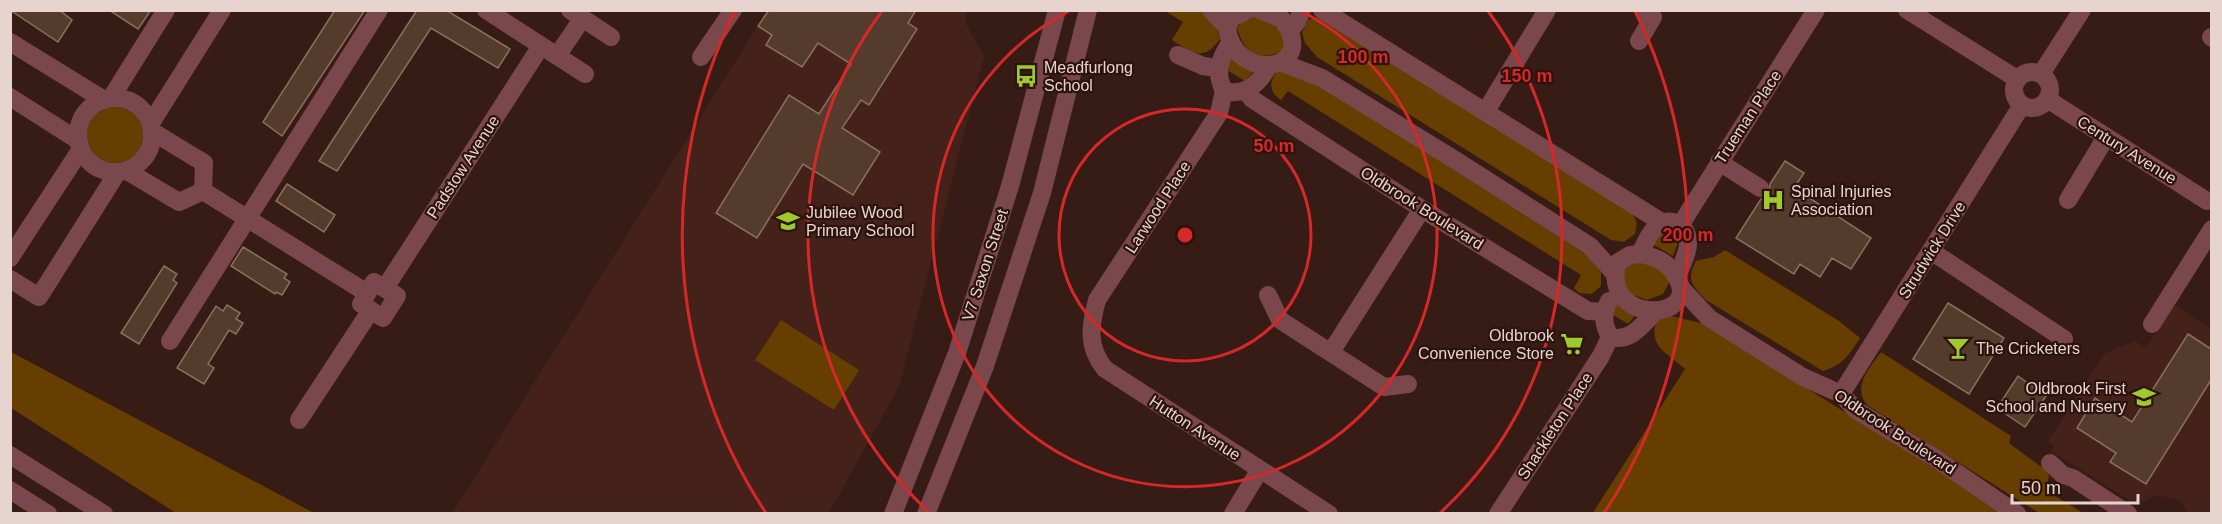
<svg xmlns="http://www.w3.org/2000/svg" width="2222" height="524" font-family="Arial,sans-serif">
<rect width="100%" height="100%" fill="#371c16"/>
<g fill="#44221a">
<polygon points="767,11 966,11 966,24 984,56 899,386 829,513 452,514"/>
<polygon points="2174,305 2211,328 2211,513 2188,513 2180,500 2156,495 2137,505 2051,451 2054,445 2048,441 2104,354 2135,341 2146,348"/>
</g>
<g fill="#663e00">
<path d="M1165 11H1202L1215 23 1220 39C1204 62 1192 53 1172 40L1183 22Z"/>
<path d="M1256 15 1271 21 1283 33 1284 51C1258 61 1245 55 1237 28L1246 17Z"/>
<polygon points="1316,17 1631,210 1637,223 1635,234 1624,242 1611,240 1317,57 1305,43 1302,33 1308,20"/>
<polygon points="1232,57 1254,71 1245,81 1227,70"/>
<path d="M1279 69 1300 72 1586 254 1601 272V286L1592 294 1579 293 1574 288 1581 275 1288 91 1281 100C1268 92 1269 80 1279 69Z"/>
<circle cx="115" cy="135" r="28"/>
<polygon points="1661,230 1679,240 1673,256 1649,242"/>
<path d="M1725 250 1839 321 1860 338C1849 355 1843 365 1823 371L1706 300C1692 286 1686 279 1696 261L1714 257Z"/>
<polygon points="1647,257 1668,277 1669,283 1663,294 1647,300 1630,294 1617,267"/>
<polygon points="1616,299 1638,312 1628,324 1610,313"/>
<path d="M1667 315 1705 324 2005 513 1592 514 1685 369C1668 353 1649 348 1656 322Z"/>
<polygon points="781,320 859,370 834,410 755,360"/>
<polygon points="11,352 314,513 176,513 11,408"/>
<path d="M1881 352 2011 436 2009 443 2048 472 2049 477 2045 490 2083 513H2039L1867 405C1852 386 1869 369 1881 352Z"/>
</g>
<g fill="#553b2c" stroke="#8b6e5e" stroke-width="1.5">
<polygon points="10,10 59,10 72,20 58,42"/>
<polygon points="109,10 151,10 138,29"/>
<polygon points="335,10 365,10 282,136 263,122"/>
<polygon points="417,10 446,10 510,49 498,68 431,28 337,171 319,161"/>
<polygon points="769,10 916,10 908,23 917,29 869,105 861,100 842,128 880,152 853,195 803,164 757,238 716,213 789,95 819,114 851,64 818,43 802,67 766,45 772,35 758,26"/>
<polygon points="1785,161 1804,173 1794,188 1871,238 1851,269 1832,258 1820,277 1800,264 1794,274 1736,238 1761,199 1769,194 1770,184"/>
<polygon points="287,184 335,215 324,232 276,201"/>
<polygon points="243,247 287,274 284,278 290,282 282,295 276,292 275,294 231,266"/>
<polygon points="164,266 177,274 173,280 177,283 139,344 121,333"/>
<polygon points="1948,303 2004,338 1969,394 1913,359"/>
<polygon points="227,305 240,313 236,319 243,323 236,334 229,330 208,364 214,368 204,384 177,368 216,306 223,311"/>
<polygon points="2188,334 2211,349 2211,380 2146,484 2110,462 2116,453 2077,428 2095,398 2132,422"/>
<polygon points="2018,376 2046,396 2025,427 1997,408"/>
</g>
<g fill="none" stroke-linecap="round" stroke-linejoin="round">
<g stroke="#7a484c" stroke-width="18">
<polyline points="486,10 585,74"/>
<polyline points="570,10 611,37"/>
<polyline points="1211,10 1227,27"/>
<path d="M1247 10 1232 18 1227 27C1233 85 1322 72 1282 19L1260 10"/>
<polyline points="1322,10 1663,223"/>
<polyline points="1907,10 2017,79"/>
<polyline points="1290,30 1297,22 1302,10"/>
<polyline points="2211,37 2212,38"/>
<polyline points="1639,41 1653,17 1643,10"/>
<polyline points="10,42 104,100"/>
<path d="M1230 43C1219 60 1215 73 1224 91 1245 96 1258 85 1268 67"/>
<polyline points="1178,55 1203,66 1218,68"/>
<polyline points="557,56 582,19"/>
<polyline points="701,57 733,10"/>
<polyline points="1282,63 1322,78 1455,160 1590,246 1615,274"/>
<circle cx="2032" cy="90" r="18"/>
<polyline points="2041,74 2082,10"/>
<path d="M1224 91 1219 113 1097 300C1090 326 1087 347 1105 369L1329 514"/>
<polyline points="1246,91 1252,99 1422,209 1588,311 1605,312"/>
<polyline points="10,97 79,141"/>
<circle cx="115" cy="135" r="37"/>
<polyline points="111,98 166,10"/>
<polyline points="2047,99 2207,201"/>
<polyline points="1486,111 1547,10"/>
<polyline points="151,123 222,10"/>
<polyline points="153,132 204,163 203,191"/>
<polyline points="1719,162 1760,188"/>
<polyline points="127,171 179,202 203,191"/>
<polyline points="203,191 367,293"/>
<polyline points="2068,200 2106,137"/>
<polyline points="1681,224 1816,10"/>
<polyline points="1931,251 2064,339"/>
<path d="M1640 254C1657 257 1668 262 1677 278 1702 321 1602 326 1617 263L1630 255Z"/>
<path d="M1640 254C1644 246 1648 235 1654 229 1667 215 1687 222 1688 241 1689 252 1681 266 1677 277"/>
<polyline points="10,258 81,149"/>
<polyline points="10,279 39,297 117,173"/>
<polygon points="374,282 397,296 383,318 361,304"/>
<polyline points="385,288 541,46"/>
<polyline points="1681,288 1709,318 1803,377 1841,394 1856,410 1935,458 2017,514"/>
<polyline points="1268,295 1280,320 1384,387 1408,384"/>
<path d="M1609 301C1602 314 1603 324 1610 337 1631 342 1641 326 1655 312"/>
<polyline points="2152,324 2212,229"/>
<polyline points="170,341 379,10"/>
<polyline points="1331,352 1422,209"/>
<polyline points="1841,394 2022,105"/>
<polyline points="299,420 371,310"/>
<polyline points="10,455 104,514"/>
<polyline points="2050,463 2063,475 2073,478 2128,514"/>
<polyline points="10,490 48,514"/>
<polyline points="893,514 957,353 1010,186 1057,10"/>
<polyline points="926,514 985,366 1042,193 1088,10"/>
<polyline points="1233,514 1259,471"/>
<polyline points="1498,514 1601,356 1610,337"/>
</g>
</g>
<g fill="none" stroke="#d62828" stroke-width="3">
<circle cx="1185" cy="235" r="126"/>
<path d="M1301 11A252 252 0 1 1 1069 11"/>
<path d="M930 513A377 377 0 0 1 882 11M1488 11A377 377 0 0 1 1440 513"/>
<path d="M766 513A503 503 0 0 1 735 11M1635 11A503 503 0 0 1 1604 513"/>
</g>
<defs>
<g id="bus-bare" transform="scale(1.8)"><path d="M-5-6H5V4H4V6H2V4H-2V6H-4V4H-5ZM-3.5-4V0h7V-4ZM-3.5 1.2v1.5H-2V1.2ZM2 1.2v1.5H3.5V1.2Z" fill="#9fca2d" stroke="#2d130d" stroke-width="2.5" paint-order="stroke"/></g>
<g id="hospital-bare" transform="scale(1.8)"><path d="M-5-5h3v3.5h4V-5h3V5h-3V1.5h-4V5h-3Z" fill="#9fca2d" stroke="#2d130d" stroke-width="2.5" paint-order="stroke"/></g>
<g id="school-bare" transform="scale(1.8)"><path d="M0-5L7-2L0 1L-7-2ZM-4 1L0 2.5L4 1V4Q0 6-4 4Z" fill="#9fca2d" stroke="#2d130d" stroke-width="2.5" paint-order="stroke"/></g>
<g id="supermarket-bare" transform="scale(1.8)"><path d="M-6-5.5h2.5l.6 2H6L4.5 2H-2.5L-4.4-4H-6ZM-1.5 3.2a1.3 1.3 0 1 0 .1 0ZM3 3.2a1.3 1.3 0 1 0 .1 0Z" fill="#9fca2d" stroke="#2d130d" stroke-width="2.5" paint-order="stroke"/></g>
<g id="bar-bare" transform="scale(1.8)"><path d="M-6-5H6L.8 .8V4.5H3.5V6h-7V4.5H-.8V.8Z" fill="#9fca2d" stroke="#2d130d" stroke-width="2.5" paint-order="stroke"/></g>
</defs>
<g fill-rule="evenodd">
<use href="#bus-bare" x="1026" y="76"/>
<use href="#hospital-bare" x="1773" y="200"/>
<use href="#school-bare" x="788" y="221"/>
<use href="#supermarket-bare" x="1572" y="344"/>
<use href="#bar-bare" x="1958" y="348"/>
<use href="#school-bare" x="2144" y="397"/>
</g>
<g text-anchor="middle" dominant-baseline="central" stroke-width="4.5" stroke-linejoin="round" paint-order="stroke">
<g font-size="16" fill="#e7d4cf" stroke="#2d130d" text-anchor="start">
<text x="1044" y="67">Meadfurlong<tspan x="1044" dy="18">School</tspan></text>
<text x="1791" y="191">Spinal Injuries<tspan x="1791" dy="18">Association</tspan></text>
<text x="806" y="212">Jubilee Wood<tspan x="806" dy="18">Primary School</tspan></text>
<text x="1554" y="335" text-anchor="end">Oldbrook<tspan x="1554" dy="18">Convenience Store</tspan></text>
<text x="1976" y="348">The Cricketers</text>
<text x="2126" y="388" text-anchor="end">Oldbrook First<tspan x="2126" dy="18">School and Nursery</tspan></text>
</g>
<g font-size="16" fill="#e7d4cf" stroke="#2d130d">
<text transform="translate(1748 117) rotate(-57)">Trueman Place</text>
<text transform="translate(2127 150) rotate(32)">Century Avenue</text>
<text transform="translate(463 167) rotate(-57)">Padstow Avenue</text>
<text transform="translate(1158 207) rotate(-57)">Larwood Place</text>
<text transform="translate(1422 208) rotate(32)">Oldbrook Boulevard</text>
<text transform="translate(1932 250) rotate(-58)">Strudwick Drive</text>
<text transform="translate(985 265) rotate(-72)">V7 Saxon Street</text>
<text transform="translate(1555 426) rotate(-57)">Shackleton Place</text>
<text transform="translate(1195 428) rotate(33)">Hutton Avenue</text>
<text transform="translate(1895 432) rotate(33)">Oldbrook Boulevard</text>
</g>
</g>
<circle cx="1185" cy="235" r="9" fill="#d62828" stroke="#2d130d" stroke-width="3"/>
<g font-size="18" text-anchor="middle" font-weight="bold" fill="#d62828" stroke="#2d130d" stroke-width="4.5" stroke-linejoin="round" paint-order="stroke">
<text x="1363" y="63">100 m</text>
<text x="1527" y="82">150 m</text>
<text x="1274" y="152">50 m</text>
<text x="1688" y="241">200 m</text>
</g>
<rect width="2222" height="524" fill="none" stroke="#e7d4cf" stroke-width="24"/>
<path d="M2012 494v9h126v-9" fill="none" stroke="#e7d4cf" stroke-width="3"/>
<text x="2021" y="494" font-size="18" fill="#e7d4cf" stroke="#2d130d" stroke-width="4.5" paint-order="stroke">50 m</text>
</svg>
